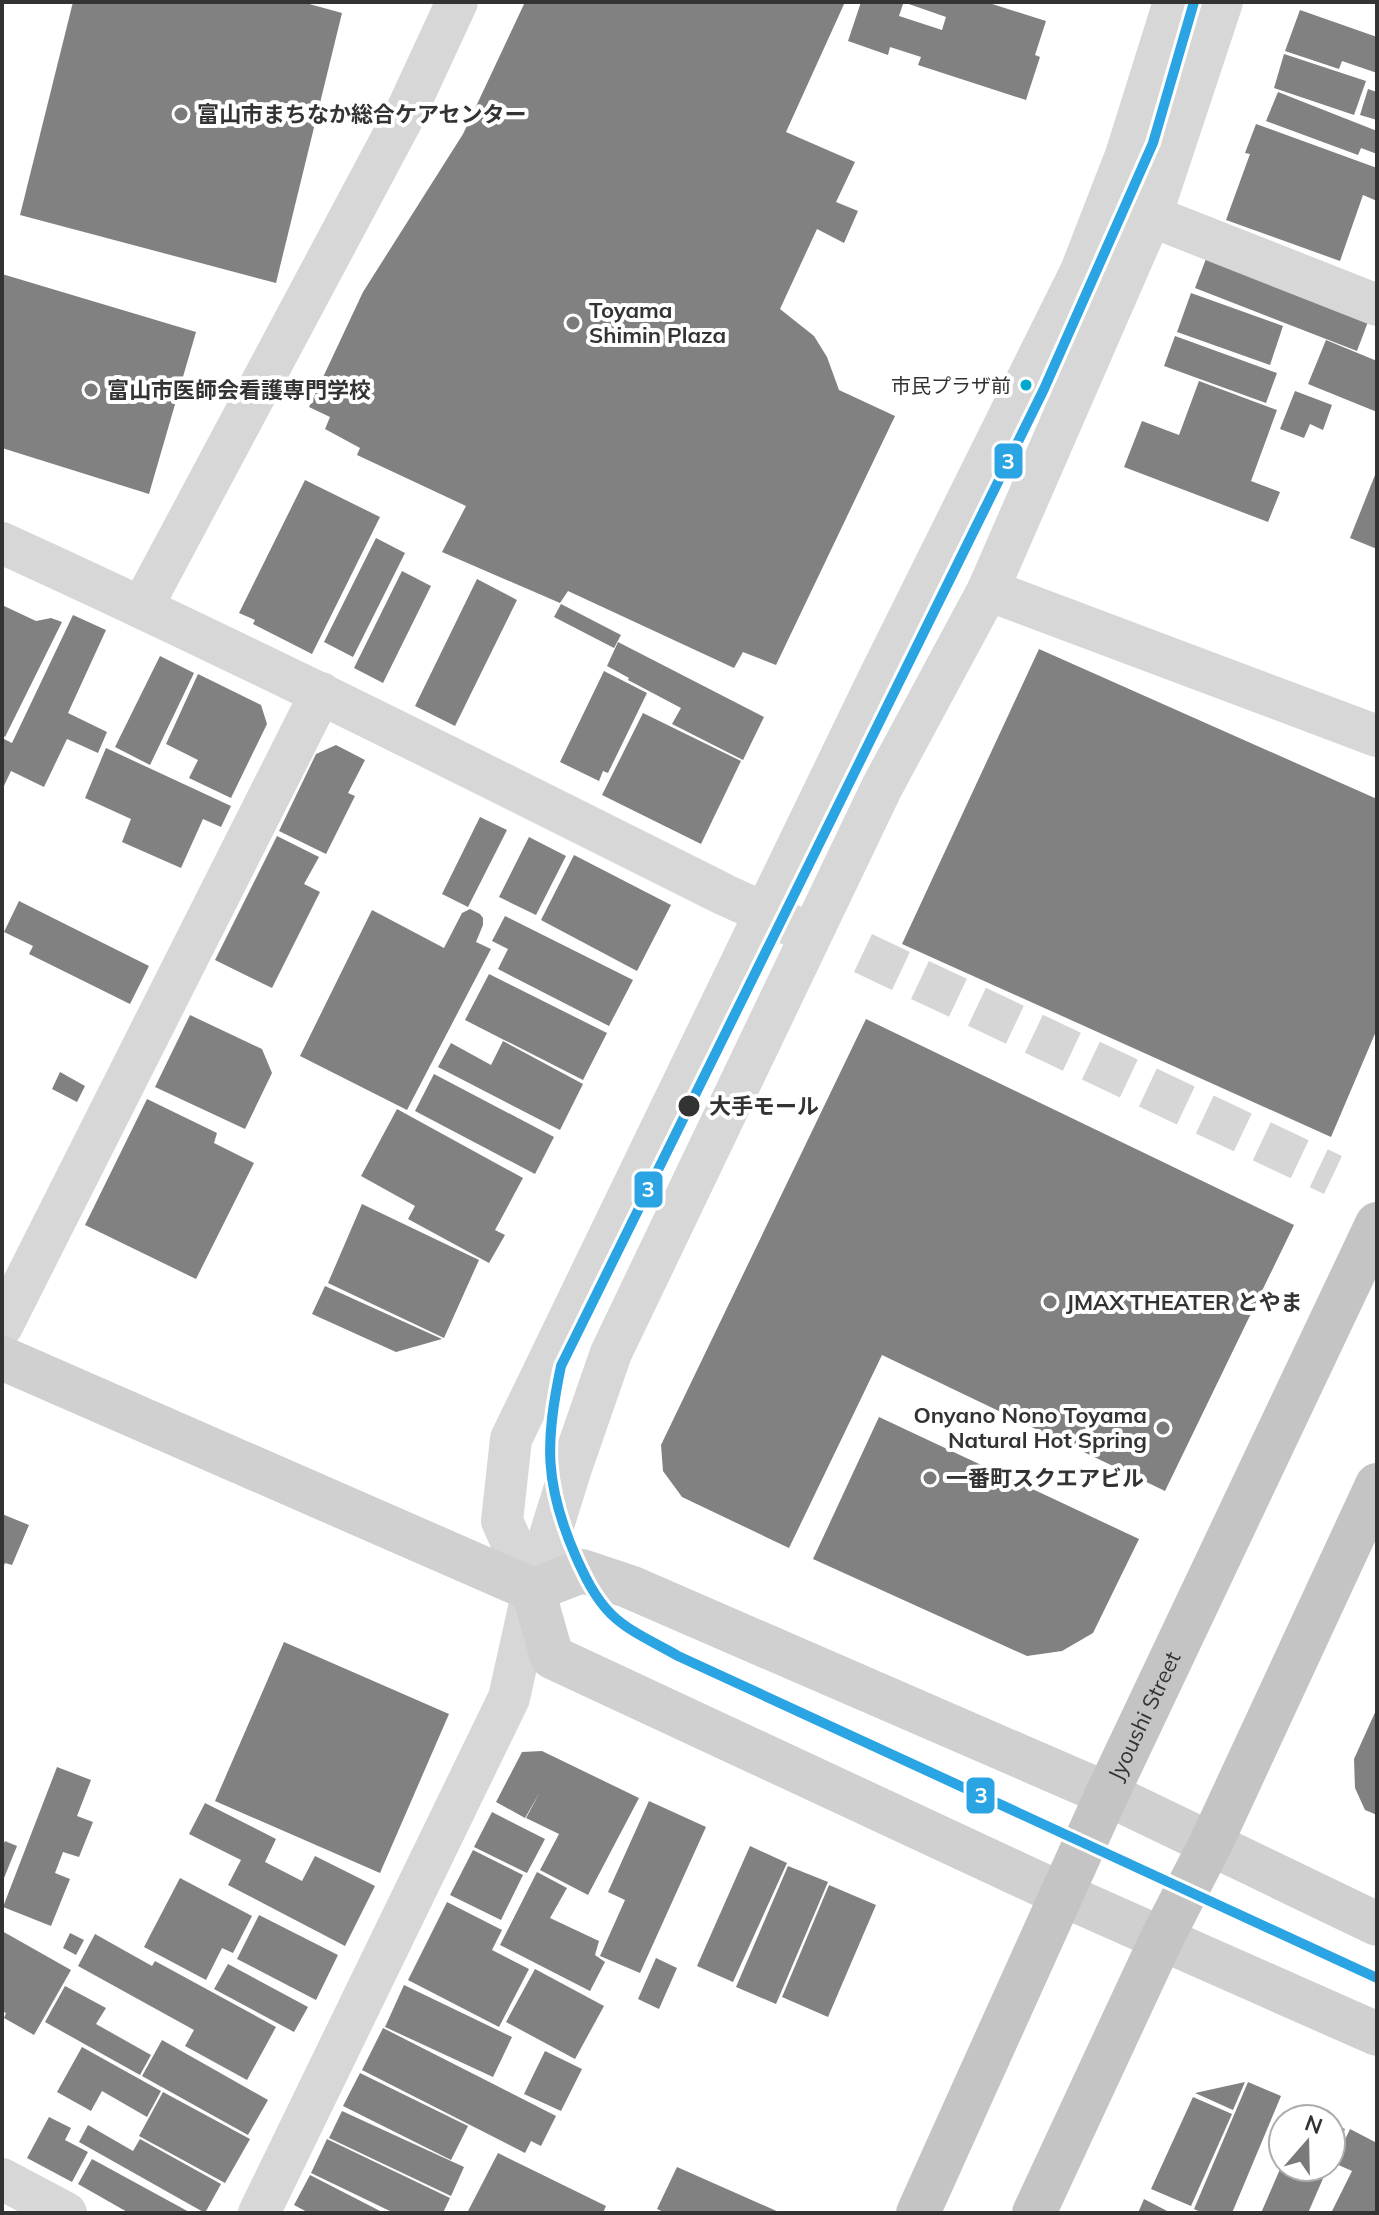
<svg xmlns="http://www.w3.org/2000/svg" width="1379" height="2215" font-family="Mulish,'Noto Sans JP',sans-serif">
<rect width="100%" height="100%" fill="#fff"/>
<g fill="#818181">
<polygon points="73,2 302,2 342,13 276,283 20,215"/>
<polygon points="525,2 845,2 786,132 855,162 836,202 858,211 844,243 817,229 780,309 814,336 827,357 839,390 895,416 776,665 743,652 734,668 568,591 560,603 442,552 466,506 357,455 360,448 325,429 330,417 309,407 363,292 463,134"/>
<polygon points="861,2 896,2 903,4 899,16 942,30 946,17 903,2 986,2 1046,21 1035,55 1040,57 1026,100 918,65 921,57 890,47 888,55 848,41"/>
<polygon points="1300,10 1377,37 1377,73 1342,61 1339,69 1285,51"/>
<polygon points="1284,54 1366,81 1354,115 1274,88"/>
<polygon points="1368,89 1377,92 1377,120 1360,115"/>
<polygon points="1278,92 1377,131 1377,154 1361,148 1358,155 1266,121"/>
<polygon points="1256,124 1377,168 1377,201 1363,195 1340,261 1226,220 1250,154 1245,153"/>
<polygon points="1209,251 1371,314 1357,351 1195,288"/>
<polygon points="2,274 196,332 149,494 2,448"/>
<polygon points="1191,293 1283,326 1270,365 1177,332"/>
<polygon points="1175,336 1277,373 1266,403 1164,366"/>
<polygon points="1326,340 1377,361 1377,412 1308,384"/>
<polygon points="1199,381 1277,410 1251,481 1280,492 1268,522 1124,467 1142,421 1179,435"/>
<polygon points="1295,391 1332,405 1323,430 1310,424 1304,438 1280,429"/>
<polygon points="1377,470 1377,549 1350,538"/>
<polygon points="305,480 380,517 312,654 253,624 255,620 239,613"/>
<polygon points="376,538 405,553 353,657 324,642"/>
<polygon points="402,571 431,586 383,683 354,668"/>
<polygon points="477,579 517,600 455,726 415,706"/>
<polygon points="561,604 621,635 614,648 554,617"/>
<polygon points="2,605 36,621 51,618 62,622 5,737 2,735"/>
<polygon points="73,615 106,630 68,713 107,732 98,753 67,739 44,787 11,771 2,790 2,738 12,743"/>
<polygon points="618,642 764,717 743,760 672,724 681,708 628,680 629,678 607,666"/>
<polygon points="1039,649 1377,799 1377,1029 1331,1137 902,944"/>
<polygon points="160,656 194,673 150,765 115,747"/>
<polygon points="604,671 647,693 608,773 603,771 599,781 560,762"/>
<polygon points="198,674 261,705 267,724 231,798 189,778 198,760 166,744"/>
<polygon points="643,713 741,761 701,844 602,795"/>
<polygon points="336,745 365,760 348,793 355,796 326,854 279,831 316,754"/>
<polygon points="106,748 231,806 221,827 203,819 181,868 122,842 131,819 85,798"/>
<polygon points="480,817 507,830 468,907 442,894"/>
<polygon points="277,836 319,857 304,884 320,892 272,988 215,960"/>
<polygon points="529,837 566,856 536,915 499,897"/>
<polygon points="574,855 671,905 637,971 541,920"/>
<polygon points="19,901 149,966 130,1004 29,954 33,946 4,932"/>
<polygon points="470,909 480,914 483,918 483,925 476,942 491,949 407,1110 300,1056 372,910 444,948 462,913"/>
<polygon points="505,916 633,980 609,1026 498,969 508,949 492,941"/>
<polygon points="489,974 607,1033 583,1080 465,1020"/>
<polygon points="190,1015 262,1049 272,1073 245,1129 155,1087"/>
<polygon points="866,1019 1294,1225 1165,1491 882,1355 789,1548 682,1497 663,1471 661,1445"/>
<polygon points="503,1041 583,1084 560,1130 438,1067 451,1043 491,1065"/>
<polygon points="60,1072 85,1086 77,1102 52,1089"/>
<polygon points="434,1074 554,1137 535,1174 415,1111"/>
<polygon points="147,1099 217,1133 214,1143 254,1163 196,1279 85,1225"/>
<polygon points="397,1109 523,1178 495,1230 505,1235 489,1263 408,1219 415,1206 361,1176"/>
<polygon points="362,1204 479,1260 444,1338 328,1283"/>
<polygon points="325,1286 442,1339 396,1352 312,1314"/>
<polygon points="879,1417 1139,1539 1093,1633 1062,1651 1027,1656 813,1559"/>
<polygon points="2,1514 29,1525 12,1565 5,1563 2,1570"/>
<polygon points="284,1642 449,1714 380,1873 215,1801"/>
<polygon points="1377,1708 1377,1815 1365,1810 1355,1788 1354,1759"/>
<polygon points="542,1751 639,1798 588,1895 540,1870 559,1834 526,1818 540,1792 525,1818 496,1802 522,1752"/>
<polygon points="57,1767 91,1780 77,1816 93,1822 79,1857 63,1852 55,1873 70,1879 51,1926 3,1907"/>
<polygon points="649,1801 706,1827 640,1973 600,1956 625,1900 608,1892"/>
<polygon points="205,1803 276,1839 265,1862 302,1881 315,1856 375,1886 345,1946 228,1885 241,1860 189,1834"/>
<polygon points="492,1812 545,1839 527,1873 474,1847"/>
<polygon points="5,1841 17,1846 2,1883 2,1848"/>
<polygon points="750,1846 787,1863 733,1982 697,1966"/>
<polygon points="473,1850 523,1875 501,1920 450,1895"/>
<polygon points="788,1866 828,1882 776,2004 736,1987"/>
<polygon points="537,1872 567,1888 550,1918 599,1941 595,1955 605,1962 590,1991 500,1945"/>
<polygon points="180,1878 252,1916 233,1953 222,1948 206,1980 144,1947"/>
<polygon points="829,1885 876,1905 828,2017 782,1997"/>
<polygon points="447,1902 502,1930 492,1950 529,1969 499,2027 408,1980"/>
<polygon points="259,1915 338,1955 316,2000 237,1959"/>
<polygon points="2,1931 71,1970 34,2035 4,2018 6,2013 2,2011"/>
<polygon points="70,1933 84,1940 76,1955 63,1948"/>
<polygon points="95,1934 152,1966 155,1961 276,2027 247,2080 185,2046 194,2030 78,1966"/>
<polygon points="656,1958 677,1968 659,2009 638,1999"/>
<polygon points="228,1964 308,2007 294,2032 214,1989"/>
<polygon points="535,1969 604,2006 575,2059 506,2022"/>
<polygon points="404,1985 512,2037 493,2077 385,2027"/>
<polygon points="65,1986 106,2008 96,2024 151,2055 140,2075 45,2022"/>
<polygon points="383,2028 556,2116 541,2146 531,2141 525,2153 362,2070"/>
<polygon points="162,2040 268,2100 248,2135 142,2076"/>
<polygon points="82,2047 161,2091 147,2117 102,2091 91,2111 57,2092"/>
<polygon points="545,2051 582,2069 561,2111 524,2094"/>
<polygon points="360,2073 468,2126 451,2160 343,2106"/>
<polygon points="1245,2082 1233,2110 1195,2093"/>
<polygon points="1248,2082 1281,2096 1232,2213 1203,2213 1194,2209"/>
<polygon points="163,2092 250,2139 225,2183 139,2136"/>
<polygon points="1193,2097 1232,2114 1191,2206 1151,2189"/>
<polygon points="342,2111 464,2167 451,2196 329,2138"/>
<polygon points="49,2117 71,2128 65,2140 88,2152 72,2182 27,2158"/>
<polygon points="1331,2123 1345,2129 1331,2161"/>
<polygon points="88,2125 133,2151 140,2139 221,2184 205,2213 79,2142"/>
<polygon points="1350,2129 1377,2143 1377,2213 1331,2213 1352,2171 1334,2163"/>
<polygon points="327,2139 450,2198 443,2213 394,2213 311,2173"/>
<polygon points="498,2153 606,2206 603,2213 467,2213"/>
<polygon points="92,2159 191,2213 129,2213 78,2184"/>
<polygon points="677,2167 781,2213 666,2213 657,2209"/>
<polygon points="1281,2167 1328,2167 1308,2213 1261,2213"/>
<polygon points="310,2175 384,2213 309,2213 294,2205"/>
<polygon points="1144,2199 1171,2213 1138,2213"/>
</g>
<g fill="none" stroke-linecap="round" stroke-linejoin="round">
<polyline stroke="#d6d6d6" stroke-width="42" stroke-dasharray="42 21" stroke-linecap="butt" points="863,953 1333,1175"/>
<g stroke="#d7d7d7" stroke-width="42">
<polyline points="1151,216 1377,305"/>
<path d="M2 543C246 654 485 775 725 895L793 926"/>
<polyline points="988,590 1377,736"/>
<polyline points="142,607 407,110 457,2"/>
<polyline points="2,1326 321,693"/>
<polyline points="533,1590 502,1521 511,1439 875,686 1081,271 1126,155 1174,2"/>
<polyline points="2,2179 66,2213"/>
<polyline points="259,2213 509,1698 533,1590 571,1468 611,1353 882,787 988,590 1151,216 1222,2"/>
</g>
<g stroke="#d0d0d0" stroke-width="44">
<polyline points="2,1358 533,1590 582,1571 630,1587 1107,1794 1377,1924"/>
<polyline points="533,1590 552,1657 1061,1894 1377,2034"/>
</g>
<g stroke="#c4c4c4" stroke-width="44">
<path id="s1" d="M918 2213 1107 1794 1377 1224"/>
<polyline points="1034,2213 1162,1938 1211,1843 1377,1485"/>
</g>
<g stroke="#fff" stroke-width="16">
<path id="tram-1" d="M1194 2 1153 143 1044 389 561 1366C545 1442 544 1484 576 1557 585 1577 595 1598 611 1614 629 1632 656 1643 678 1656L1377 1978"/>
</g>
<use href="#tram-1" stroke="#2aa4e3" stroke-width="10"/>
</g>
<g fill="#7a7a7a" stroke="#fff" stroke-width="3">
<circle cx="181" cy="114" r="8"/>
<circle cx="573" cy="323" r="8"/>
<circle cx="91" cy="390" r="8"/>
<circle cx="1050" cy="1302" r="8"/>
<circle cx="1163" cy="1428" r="8"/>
<circle cx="930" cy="1478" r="8"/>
</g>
<circle fill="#00a9ce" stroke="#fff" stroke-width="3" cx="1026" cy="385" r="7"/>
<circle fill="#333" stroke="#fff" stroke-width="3" cx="689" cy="1106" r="12"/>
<g text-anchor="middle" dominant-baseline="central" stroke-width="8" stroke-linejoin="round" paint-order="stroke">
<g font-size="20" fill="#333" stroke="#fff" text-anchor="end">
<text x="1011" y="385">市民プラザ前</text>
</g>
<g font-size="22" font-weight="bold" fill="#333" stroke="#fff" text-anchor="start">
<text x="197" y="114">富山市まちなか総合ケアセンター</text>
<text x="589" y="310">Toyama<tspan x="589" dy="25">Shimin Plaza</tspan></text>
<text x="107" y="390">富山市医師会看護専門学校</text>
<text x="1066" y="1302">JMAX THEATER とやま</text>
<text x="1147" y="1415" text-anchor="end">Onyano Nono Toyama<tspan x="1147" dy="25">Natural Hot Spring</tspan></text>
<text x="946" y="1478">一番町スクエアビル</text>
</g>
<g font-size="22" font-weight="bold" fill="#333" stroke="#fff" text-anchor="start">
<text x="709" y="1106">大手モール</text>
</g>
<g font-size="22" fill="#333" stroke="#fff">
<text stroke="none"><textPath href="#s1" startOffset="546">Jyoushi Street</textPath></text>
</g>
</g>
<g stroke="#fff" stroke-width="3">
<rect x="993" y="442" width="31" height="38" rx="8" fill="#2aa4e3"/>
<rect x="633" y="1170" width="31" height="39" rx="8" fill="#2aa4e3"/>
<rect x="965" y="1776" width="31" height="39" rx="8" fill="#2aa4e3"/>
</g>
<g font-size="22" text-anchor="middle" font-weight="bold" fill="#fff">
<text x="1008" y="469">3</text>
<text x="648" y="1197">3</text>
<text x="981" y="1803">3</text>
</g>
<rect width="1379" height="2215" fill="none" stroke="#333333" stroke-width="8"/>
<g transform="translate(1307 2143) rotate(20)"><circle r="38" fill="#ffffff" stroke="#adadad" stroke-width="2"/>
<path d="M0-6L14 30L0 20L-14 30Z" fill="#7a7a7a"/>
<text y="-12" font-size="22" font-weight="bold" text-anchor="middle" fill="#333333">N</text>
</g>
</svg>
